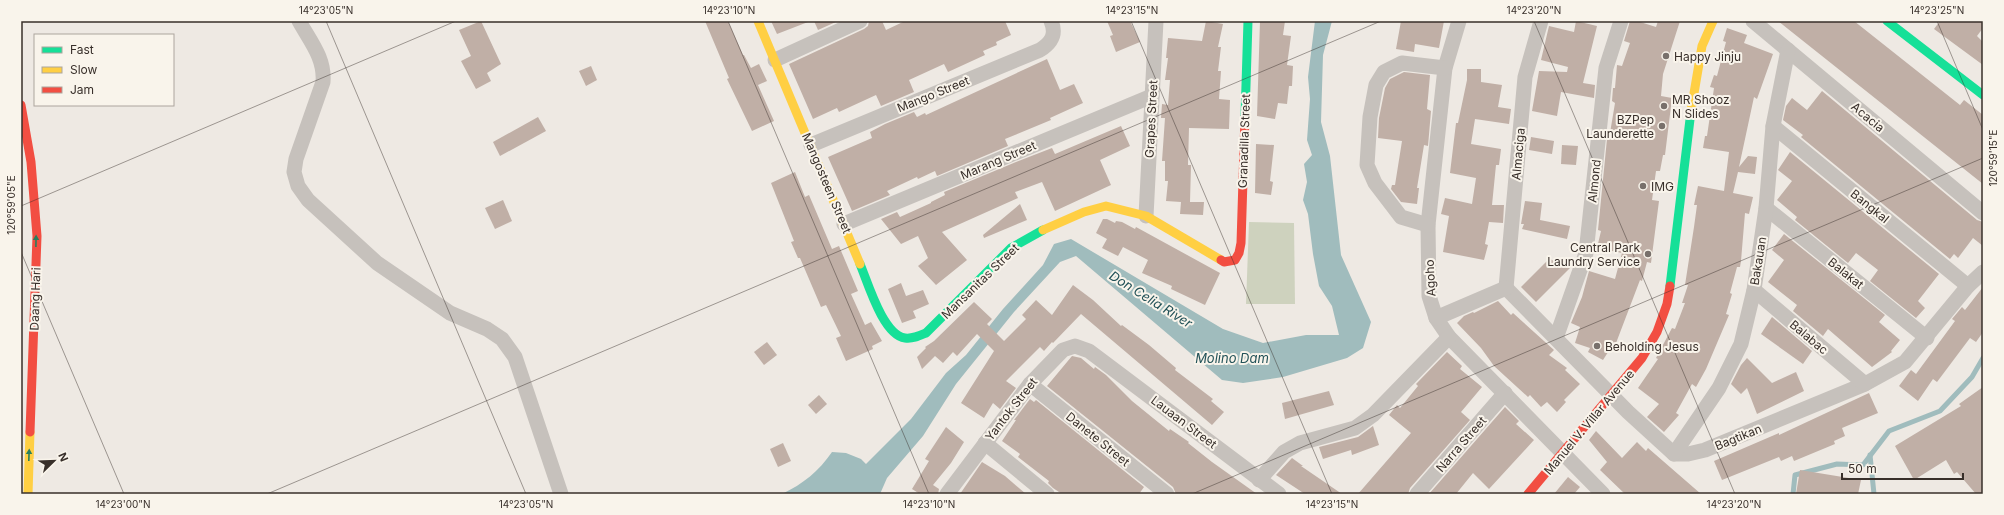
<svg xmlns="http://www.w3.org/2000/svg" width="2004" height="515" font-family="Inter,sans-serif">
<rect width="100%" height="100%" fill="#eee9e3"/>
<polygon fill="#ced2be" points="1249,222 1294,223 1295,304 1246,304"/>
<path fill="#a0bcbd" d="M1315 21H1332L1323 55 1321 122 1330 156 1341 255 1371 322 1363 348 1347 358 1283 377 1243 383 1222 380 1076 256 1060 262 1014 312 956 384 923 436 887 478 880 494H782C803 484 819 471 832 452L846 453 861 459 866 464 911 419 946 373 966 355 1003 309 1043 265 1054 244 1071 239 1223 329 1263 343 1306 335H1339L1332 306 1319 286 1313 254 1308 214 1303 200 1307 182 1304 164 1312 155 1307 140 1310 99 1308 77Z"/>
<g fill="none" stroke-linecap="round" stroke-linejoin="round">
<g stroke="#a0bcbd" stroke-width="5">
<polyline points="1870,455 1874,494"/>
<polyline points="1793,494 1795,475 1837,464 1863,465 1889,431 1940,411 1972,377 1983,358"/>
</g>
</g>
<g fill="#c0afa6">
<polygon points="481,21 501,64 487,73 491,81 476,89 461,61 471,56 459,30"/>
<polygon points="705,21 728,21 743,55 744,55 751,68 759,64 767,81 758,85 774,121 752,131 727,79 729,78"/>
<polygon points="771,21 808,21 808,22 777,34"/>
<polygon points="814,21 838,21 818,30"/>
<polygon points="869,21 882,21 886,30 905,21 1005,21 1011,35 996,42 997,45 983,51 985,55 948,72 944,64 909,80 914,92 907,95 881,106 876,95 839,112 837,108 813,119 789,64 864,29 868,26"/>
<polygon points="1107,21 1130,21 1140,42 1116,52 1110,36 1113,35"/>
<polygon points="1206,21 1223,24 1218,47 1221,47 1218,71 1221,71 1219,99 1230,100 1229,129 1189,128 1188,165 1191,165 1190,202 1204,202 1203,215 1180,214 1181,202 1166,201 1168,181 1165,181 1165,161 1162,161 1165,118 1161,118 1162,104 1168,105 1170,80 1165,80 1168,58 1166,58 1168,38 1202,41"/>
<polygon points="1260,21 1285,21 1283,35 1291,36 1287,65 1293,66 1292,86 1289,86 1287,104 1278,103 1275,119 1257,116"/>
<polygon points="1401,21 1444,21 1439,48 1415,44 1414,52 1396,49"/>
<polygon points="1576,21 1597,26 1583,83 1595,85 1594,98 1561,92 1557,116 1532,111 1539,71 1567,72 1568,67 1541,60 1549,26 1574,32"/>
<polygon points="1630,21 1637,21 1656,27 1658,21 1680,21 1663,74 1661,96 1672,98 1665,155 1663,155 1660,171 1656,171 1652,200 1659,201 1651,263 1647,262 1642,281 1640,280 1613,351 1610,349 1603,360 1588,352 1590,348 1575,343 1580,327 1571,323 1582,297 1589,271 1615,279 1622,253 1597,248 1601,231 1598,230 1607,139 1609,139 1615,103 1612,101 1613,88 1615,88 1617,65 1622,66 1630,43 1624,41"/>
<polygon points="1778,21 1854,21 1960,105 1964,100 1983,115 1983,184"/>
<polygon points="1940,21 1983,21 1983,28 1977,36 1983,42 1983,65 1934,29"/>
<polygon points="1727,28 1747,35 1744,43 1773,54 1757,99 1754,97 1739,167 1748,156 1757,157 1755,174 1738,172 1733,193 1753,197 1749,214 1745,213 1741,261 1740,267 1737,267 1730,293 1732,294 1726,314 1729,315 1706,369 1696,387 1692,384 1676,413 1679,415 1664,432 1647,417 1659,404 1638,388 1658,359 1656,358 1672,328 1675,329 1685,303 1682,303 1688,285 1685,285 1694,227 1697,205 1694,205 1698,186 1724,191 1729,152 1703,148 1705,136 1707,136 1714,88 1710,87 1714,75 1717,76 1726,42 1723,41"/>
<polygon points="1047,59 1060,90 1074,84 1083,103 1050,118 1051,120 1005,139 1008,146 937,176 935,171 918,179 917,177 887,191 890,195 852,211 828,157 872,138 870,132 885,124 914,112 917,117 925,113 926,115"/>
<polygon points="591,66 597,80 586,86 579,71"/>
<polygon points="1467,69 1481,69 1481,82 1502,85 1498,107 1511,109 1509,124 1475,119 1471,144 1501,149 1499,165 1496,165 1492,205 1504,205 1503,223 1489,222 1485,244 1488,245 1484,260 1443,252 1449,216 1441,214 1445,198 1472,204 1476,178 1450,173 1456,123 1458,123 1467,80"/>
<polygon points="1404,72 1430,75 1427,109 1431,111 1428,146 1424,145 1417,188 1419,188 1417,204 1401,202 1391,189 1392,185 1395,185 1402,141 1378,138 1379,118 1385,88 1390,79"/>
<polygon points="1822,91 1977,220 1983,222 1983,246 1973,238 1958,258 1954,254 1950,259 1801,137 1803,135 1783,120 1786,106 1792,98 1807,110"/>
<polygon points="538,117 546,131 500,156 493,142"/>
<polygon points="1121,126 1130,146 1100,160 1111,185 1055,211 1042,182 1015,192 1018,198 942,232 967,260 936,285 918,266 928,258 918,236 901,244 881,219 897,212 900,217 931,203 931,202 945,195 944,192 1016,162 1052,148 1055,154"/>
<polygon points="1531,137 1554,141 1552,154 1529,150"/>
<polygon points="1256,144 1274,145 1270,181 1273,182 1271,195 1255,193"/>
<polygon points="1562,145 1578,146 1576,165 1561,164"/>
<polygon points="1790,152 1939,274 1918,301 1925,308 1916,318 1870,281 1878,270 1856,253 1848,263 1795,220 1797,217 1777,200 1792,181 1778,170"/>
<polygon points="795,172 805,197 809,195 832,249 839,246 858,291 851,294 865,325 871,322 882,341 872,346 873,349 846,361 836,338 841,336 826,305 821,307 800,258 798,258 791,242 794,241 771,183"/>
<polygon points="503,200 512,221 495,229 485,208"/>
<polygon points="1525,201 1542,203 1540,220 1570,226 1567,239 1522,229 1524,224 1521,224"/>
<polygon points="1020,204 1027,220 984,238 983,235"/>
<polygon points="1103,219 1107,219 1115,223 1116,221 1122,222 1135,229 1136,227 1220,273 1205,305 1171,289 1172,286 1142,273 1148,260 1123,247 1118,256 1102,248 1107,239 1096,233"/>
<polygon points="1784,234 1885,315 1879,322 1900,340 1891,351 1892,352 1872,367 1828,329 1823,336 1793,311 1797,305 1768,282 1784,260 1772,250"/>
<polygon points="1549,259 1572,266 1536,302 1521,287"/>
<polygon points="901,283 906,296 923,290 929,304 913,311 916,318 902,323 888,289"/>
<polygon points="1073,285 1093,300 1121,326 1122,325 1149,345 1176,368 1175,370 1213,399 1211,401 1224,412 1212,425 1081,314 1053,343 1052,342 1044,351 1040,347 1006,381 1016,388 1000,409 993,403 984,418 961,403 994,351 977,334 957,356 953,352 943,363 935,356 922,369 917,357 926,348 925,347 934,341 974,302 992,319 987,324 1004,341 1026,319 1022,315 1036,300 1052,315"/>
<polygon points="1983,287 1983,332 1976,342 1970,338 1937,382 1933,379 1918,401 1899,386 1911,370 1916,374 1955,321 1952,319 1962,307 1965,310"/>
<polygon points="1498,301 1511,315 1513,313 1554,350 1549,355 1567,368 1565,370 1580,384 1564,400 1566,402 1557,412 1547,402 1541,407 1530,395 1528,397 1494,366 1481,348 1457,323 1464,316 1473,312 1474,313"/>
<polygon points="1772,317 1812,351 1803,364 1761,334"/>
<polygon points="767,342 777,355 764,365 754,352"/>
<polygon points="1447,352 1462,366 1460,369 1482,387 1461,412 1470,420 1410,488 1408,494 1358,494 1411,433 1389,415 1397,405 1400,408 1418,386 1416,384"/>
<polygon points="1072,356 1081,358 1094,369 1095,367 1106,375 1132,401 1169,431 1170,429 1189,442 1188,443 1212,462 1257,494 1176,494 1173,487 1047,386"/>
<polygon points="1747,358 1772,383 1796,372 1804,391 1757,414 1747,388 1741,394 1731,384 1741,365"/>
<polygon points="1983,387 1983,494 1976,494 1957,472 1954,474 1946,460 1914,480 1895,446 1961,406 1959,404"/>
<polygon points="1329,391 1334,405 1285,419 1282,403"/>
<polygon points="1869,393 1878,413 1842,428 1845,436 1834,441 1835,444 1794,461 1792,456 1781,461 1779,457 1722,480 1714,461 1779,433 1779,435"/>
<polygon points="819,395 827,404 816,414 808,405"/>
<polygon points="1030,399 1034,402 1036,400 1144,487 1139,494 1062,494 1053,488 1048,483 1049,481 1018,457 1020,454 1002,441 1016,420 1014,420"/>
<polygon points="1505,407 1519,421 1516,424 1534,440 1489,489 1473,473 1456,494 1429,494"/>
<polygon points="1373,426 1379,445 1352,455 1351,450 1323,459 1319,447 1358,437"/>
<polygon points="946,427 964,442 951,463 933,485 939,489 938,494 920,494 912,489 929,461 925,459"/>
<polygon points="1596,431 1622,458 1637,442 1646,451 1648,448 1701,494 1625,494 1600,470 1607,462 1589,440"/>
<polygon points="783,443 791,461 778,467 770,449"/>
<polygon points="1292,458 1303,466 1301,466 1342,494 1305,494 1276,475"/>
<polygon points="982,462 1005,476 1026,494 960,494"/>
<polygon points="1800,470 1861,480 1858,494 1796,494"/>
<polygon points="1568,477 1580,487 1574,494 1554,494"/>
</g>
<g fill="none" stroke-linecap="round" stroke-linejoin="round">
<g stroke="#c6c1bc" stroke-width="15">
<path d="M299 21C310 41 325 58 323 82L296 159 294 172 298 186 308 200 377 263 450 313 487 329 502 339 515 357 561 494"/>
<polyline points="1459,21 1445,68 1428,225 1429,296 1436,318 1449,337 1603,494"/>
<polyline points="1753,21 1983,213"/>
<polyline points="775,60 860,21"/>
<polyline points="1773,126 1968,286"/>
<path d="M811 145 1040 50C1051 43 1057 35 1051 21"/>
<polyline points="1766,208 1927,338"/>
<polyline points="1146,216 1156,21"/>
<polyline points="844,224 1152,96"/>
<polyline points="1428,225 1401,217 1375,183 1367,165 1370,117 1376,85 1384,72 1402,63 1445,68"/>
<polyline points="1506,288 1628,412 1674,454 1688,454 1705,450 1865,384 1905,362 1968,286 1983,272"/>
<polyline points="1506,288 1525,77 1541,21"/>
<polyline points="1754,290 1865,384"/>
<polyline points="1436,318 1506,288"/>
<polyline points="1556,338 1586,253 1606,68 1621,21"/>
<polyline points="1030,384 1167,494"/>
<polyline points="985,443 1047,494"/>
<polyline points="1674,454 1719,388 1741,344 1754,290 1766,208 1773,126 1788,50"/>
<polyline points="1259,480 1284,452 1300,443 1355,428 1373,415 1449,337"/>
<polyline points="947,494 1030,384 1063,350 1075,346 1089,351 1279,494"/>
<polyline points="1417,494 1505,393"/>
</g>
<g stroke="#16e098" stroke-width="9">
<polyline points="1887,21 1983,95"/>
<polyline points="1245,117 1248,21"/>
<path d="M860 264C868 283 883 335 905 338 913 339 919 336 926 333L1011 248 1043 230"/>
<polyline points="1670,286 1691,111"/>
</g>
<g stroke="#ffcf43" stroke-width="9">
<polyline points="758,21 860,264"/>
<polyline points="1691,111 1702,46 1713,21"/>
<polyline points="1043,230 1084,212 1106,206 1146,216 1221,260"/>
<polyline points="28,494 30,432"/>
</g>
<g stroke="#f24e42" stroke-width="9">
<polyline points="21,105 31,162 37,236 30,432"/>
<polyline points="1221,260 1224,262 1235,260 1239,253 1241,243 1245,117"/>
<polyline points="1528,494 1642,358 1657,332 1667,304 1670,286"/>
</g>
</g>
<defs><path id="oneway-solid" d="M-6-.8H1V-3.2L6.5 0L1 3.2V.8H-6Z"/></defs>
<g fill="#297f5c">
<use href="#oneway-solid" transform="translate(36 241) rotate(-89)"/>
<use href="#oneway-solid" transform="translate(29 455) rotate(-88)"/>
</g>
<path fill="none" stroke="#382f2a" stroke-width="1" stroke-opacity="0.45" d="M326 21 526 494M728 21 929 494M1131 21 1332 494M1534 21 1735 494M1937 21 1983 130M21 206 456 21M21 252 124 494M267 494 1381 21M1192 494 1983 158"/>
<g fill="#78706b" stroke="#f9f4eb" stroke-width="1.5">
<circle cx="1666" cy="56" r="4"/>
<circle cx="1664" cy="106" r="4"/>
<circle cx="1662" cy="126" r="4"/>
<circle cx="1643" cy="186" r="4"/>
<circle cx="1648" cy="254" r="4"/>
<circle cx="1597" cy="346" r="4"/>
</g>
<g text-anchor="middle" dominant-baseline="central" stroke-width="4" stroke-linejoin="round" paint-order="stroke">
<g font-size="12" fill="#382f2a" stroke="#f9f4eb" text-anchor="start">
<text x="1674" y="56">Happy Jinju</text>
<text x="1672" y="99">MR Shooz<tspan x="1672" dy="14">N Slides</tspan></text>
<text x="1654" y="119" text-anchor="end">BZPep<tspan x="1654" dy="14">Launderette</tspan></text>
<text x="1651" y="186">IMG</text>
<text x="1640" y="247" text-anchor="end">Central Park<tspan x="1640" dy="14">Laundry Service</tspan></text>
<text x="1605" y="346">Beholding Jesus</text>
</g>
<g font-size="12" fill="#382f2a" stroke="#f9f4eb">
<text transform="translate(933 94) rotate(-22)">Mango Street</text>
<text transform="translate(1868 117) rotate(40)">Acacia</text>
<text transform="translate(1151 119) rotate(-87)">Grapes Street</text>
<text transform="translate(1244 141) rotate(-88)">Granadilla Street</text>
<text transform="translate(1518 154) rotate(-85)">Almaciga</text>
<text transform="translate(998 160) rotate(-23)">Marang Street</text>
<text transform="translate(1594 181) rotate(-84)">Almond</text>
<text transform="translate(827 183) rotate(67)">Mangosteen Street</text>
<text transform="translate(1870 206) rotate(39)">Bangkal</text>
<text transform="translate(1758 261) rotate(-81)">Bakauan</text>
<text transform="translate(1846 273) rotate(39)">Balakat</text>
<text transform="translate(1430 278) rotate(-93)">Agoho</text>
<text transform="translate(980 281) rotate(-44)">Mansanitas Street</text>
<text transform="translate(35 299) rotate(-88)">Daang Hari</text>
<text transform="translate(1809 337) rotate(40)">Balabac</text>
<text transform="translate(1011 409) rotate(-52)">Yantok Street</text>
<text transform="translate(1184 422) rotate(37)">Lauaan Street</text>
<text transform="translate(1589 422) rotate(-50)">Manuel V. Villar Avenue</text>
<text transform="translate(1738 437) rotate(-22)">Bagtikan</text>
<text transform="translate(1098 439) rotate(39)">Danete Street</text>
<text transform="translate(1461 444) rotate(-49)">Narra Street</text>
</g>
<g font-size="13" font-style="italic" fill="#215157" stroke="#f9f4eb">
<text transform="translate(1151 299) rotate(32)">Don Celia River</text>
<text x="1232" y="358">Molino Dam</text>
</g>
</g>
<rect width="2004" height="515" fill="none" stroke="#f9f4eb" stroke-width="44"/>
<rect x="34" y="34" width="140" height="72" fill="#f9f4eb" stroke="#aca59e"/>
<rect x="42" y="47" width="20" height="6" fill="#16e098" stroke="#aca59e"/>
<text x="70" y="54" font-size="12" fill="#382f2a">Fast</text>
<rect x="42" y="67" width="20" height="6" fill="#ffcf43" stroke="#aca59e"/>
<text x="70" y="74" font-size="12" fill="#382f2a">Slow</text>
<rect x="42" y="87" width="20" height="6" fill="#f24e42" stroke="#aca59e"/>
<text x="70" y="94" font-size="12" fill="#382f2a">Jam</text>
<g transform="translate(54 461) rotate(67)" stroke="#f9f4eb" stroke-width="3" paint-order="stroke">
<path d="M0-3L7 15L0 10L-7 15Z" fill="#382f2a"/>
<text y="-6" font-size="11" font-weight="bold" text-anchor="middle" fill="#382f2a">N</text>
</g>
<path d="M1842 473v6h121v-6" fill="none" stroke="#382f2a" stroke-width="2"/>
<text x="1848" y="473" font-size="12" fill="#382f2a" stroke="#f9f4eb" stroke-width="3" paint-order="stroke">50 m</text>
<rect x="22" y="22" width="1960" height="471" fill="none" stroke="#382f2a" stroke-width="1.5"/>
<g font-size="10" text-anchor="middle" fill="#382f2a">
<text x="326" y="14">14°23'05"N</text>
<text x="729" y="14">14°23'10"N</text>
<text x="1132" y="14">14°23'15"N</text>
<text x="1534" y="14">14°23'20"N</text>
<text x="1937" y="14">14°23'25"N</text>
<text transform="translate(1993 158) rotate(-90)" y="4">120°59'15"E</text>
<text transform="translate(11 205) rotate(-90)" y="4">120°59'05"E</text>
<text x="123" y="508">14°23'00"N</text>
<text x="526" y="508">14°23'05"N</text>
<text x="929" y="508">14°23'10"N</text>
<text x="1332" y="508">14°23'15"N</text>
<text x="1734" y="508">14°23'20"N</text>
</g>
</svg>
